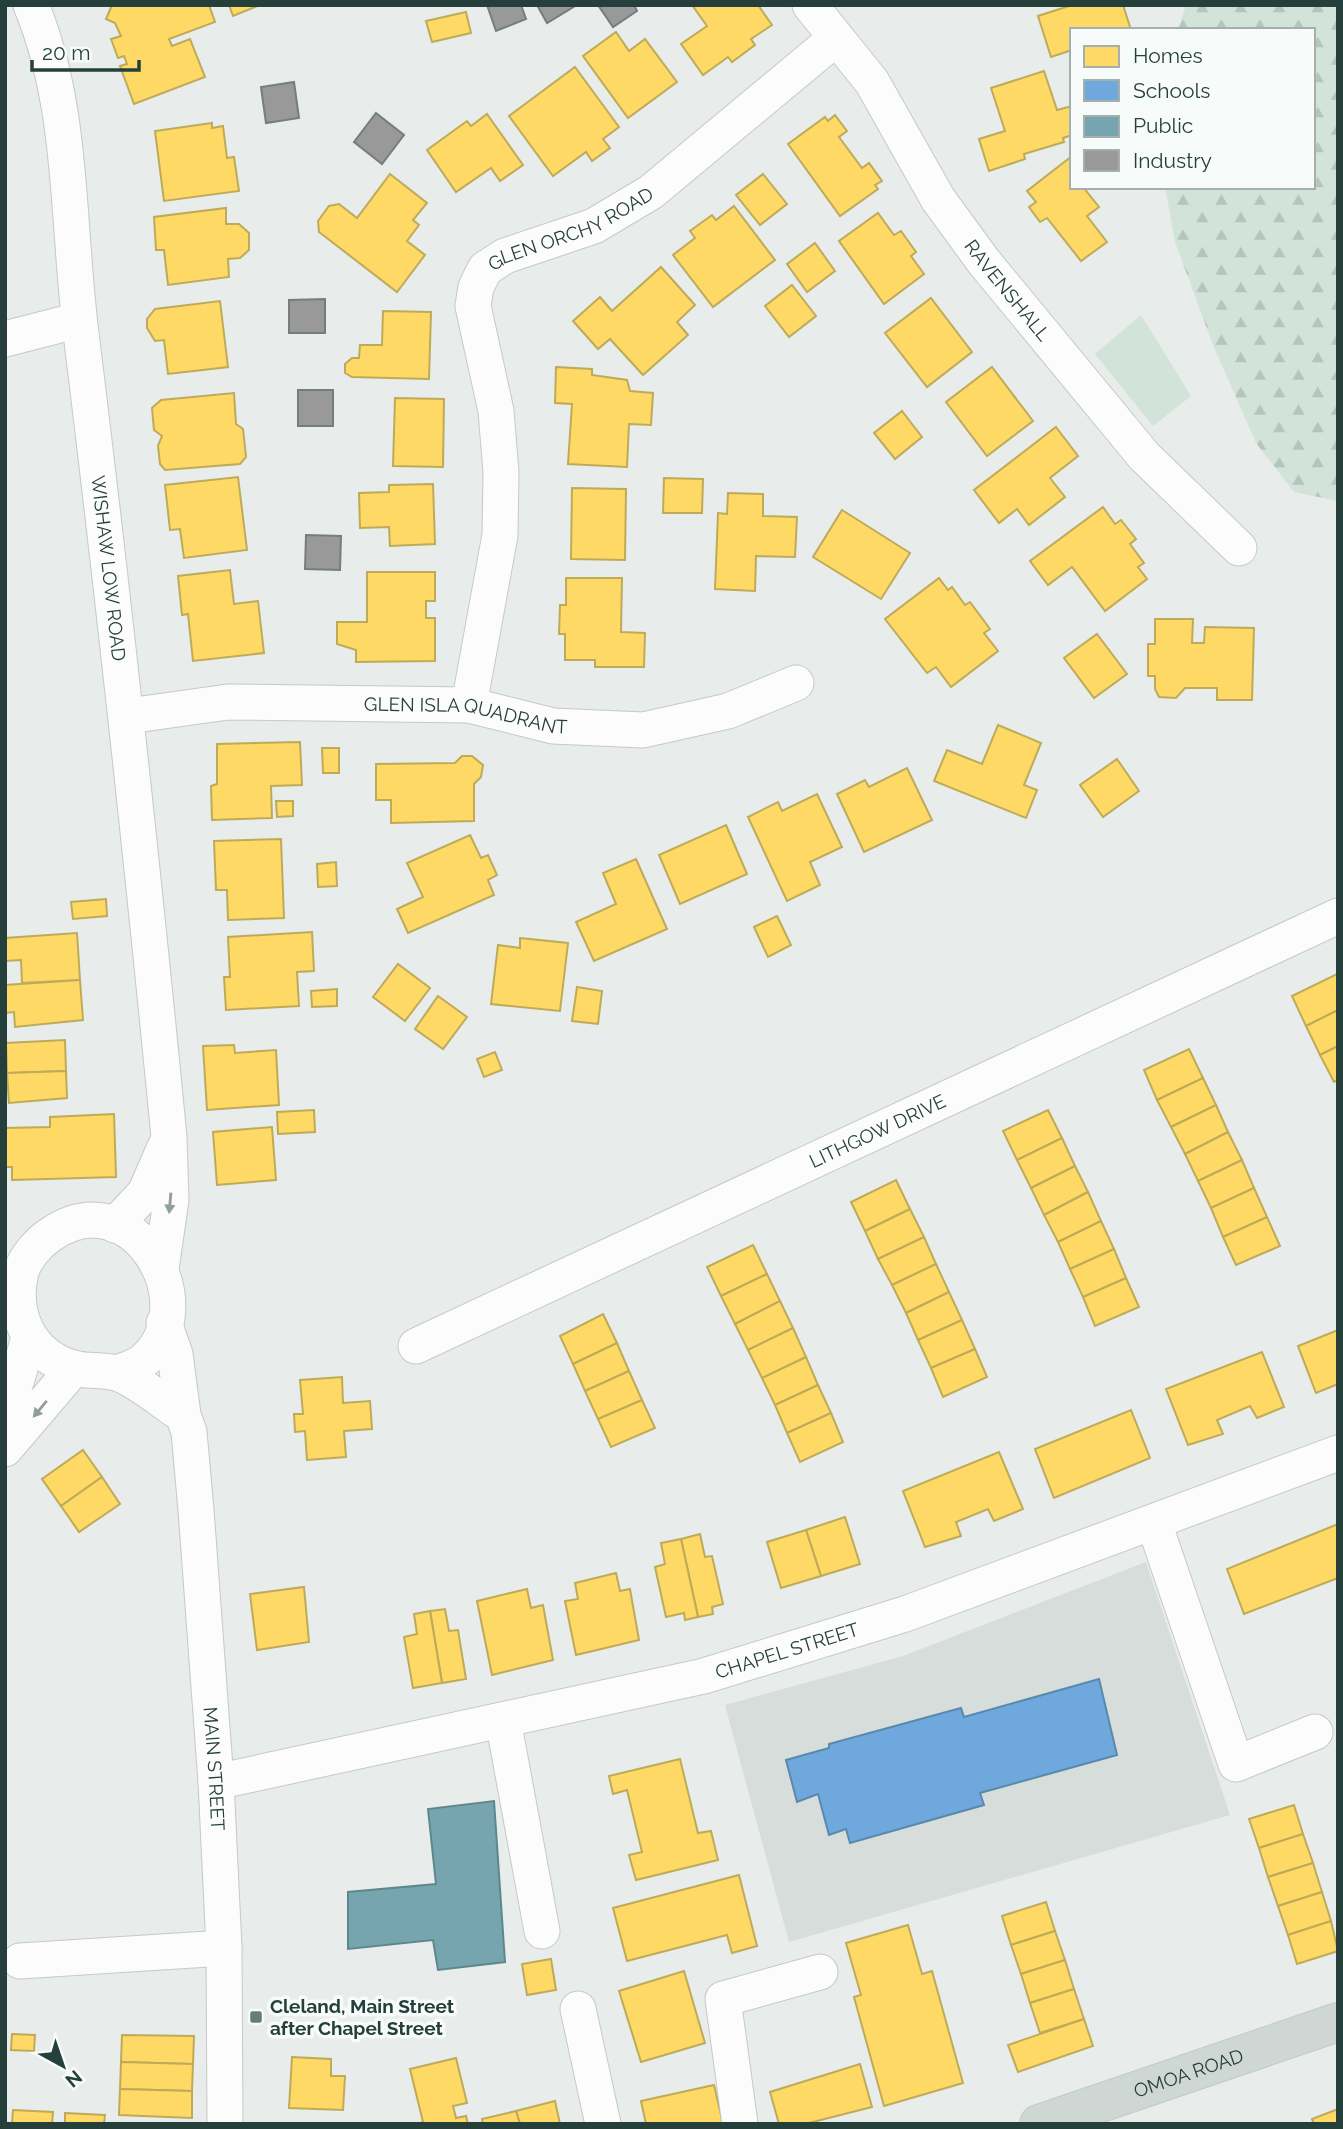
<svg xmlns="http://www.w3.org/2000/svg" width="1343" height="2129" font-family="Raleway,sans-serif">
<defs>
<pattern id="forest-firs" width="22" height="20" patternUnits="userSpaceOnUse" patternTransform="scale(1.75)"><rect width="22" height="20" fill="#d2e4d9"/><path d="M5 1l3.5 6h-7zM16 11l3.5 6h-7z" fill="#b4c5bb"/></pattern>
</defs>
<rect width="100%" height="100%" fill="#e8ecea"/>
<polygon fill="#d6ddda" points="1146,1562 1230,1815 789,1942 725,1705 903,1656"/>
<polygon fill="url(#forest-firs)" points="1186,5 1338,5 1338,501 1294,492 1256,443 1213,345 1175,242 1165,187 1313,187 1313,30 1178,30"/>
<polygon fill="#d2e4d9" points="1141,315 1191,396 1153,426 1095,354"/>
<g fill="#ffd966" stroke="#beab59" stroke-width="2">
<polygon points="112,5 209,5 215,22 169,39 172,46 190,39 205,77 134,104 120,66 127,64 124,56 118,58 111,39 121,36 115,23 106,19"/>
<polygon points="229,5 260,5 233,16"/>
<polygon points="692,5 758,5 772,25 751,39 755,45 732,62 728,57 703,75 681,44 707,26"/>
<polygon points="1072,5 1123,5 1131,30 1072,30 1072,50 1051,57 1038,16"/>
<polygon points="466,12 471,33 432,42 426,21"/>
<polygon points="616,32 629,51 645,39 677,82 628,118 583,56"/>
<polygon points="575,67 619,127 603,139 610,148 592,161 586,152 553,176 509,116"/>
<polygon points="1044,71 1057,110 1072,106 1072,135 1063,138 1064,142 1024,154 1025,159 989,171 979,139 1005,131 991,88"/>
<polygon points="487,114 523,165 500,181 491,168 456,192 427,150 467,121 471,126"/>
<polygon points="835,115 847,131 839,137 862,168 869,163 882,181 875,185 878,189 840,216 788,144 825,117 828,121"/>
<polygon points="212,123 212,128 223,126 227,158 234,157 239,191 164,201 155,131"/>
<polygon points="1072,156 1072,187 1083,187 1099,207 1087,216 1107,242 1081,261 1047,218 1040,222 1029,207 1036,202 1027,191"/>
<polygon points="390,174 427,203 413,220 419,225 407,241 425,255 397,292 319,232 318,221 329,206 339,204 357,218"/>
<polygon points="763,174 787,204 760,225 736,195"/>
<polygon points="734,206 775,260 713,307 673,255 695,238 690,231 712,215 716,220"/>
<polygon points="226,208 226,224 239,224 249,233 249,250 240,258 228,259 229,277 168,285 164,250 156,250 154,217"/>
<polygon points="878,213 894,235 901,231 916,252 911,256 924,274 884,304 839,241"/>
<polygon points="815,243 835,271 807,292 787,264"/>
<polygon points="661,267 695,305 677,322 688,335 643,375 610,339 598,349 573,321 600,297 612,311"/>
<polygon points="792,285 816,316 789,337 765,306"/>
<polygon points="931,298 972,352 927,387 885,333"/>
<polygon points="220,301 228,367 168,374 164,340 155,341 147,328 147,319 155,309"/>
<polygon points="383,311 431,312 429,379 352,377 345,373 345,364 352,358 359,358 360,345 382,345"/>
<polygon points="556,367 592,369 592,375 627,380 630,391 653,393 651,425 629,424 627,467 568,464 572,404 555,403"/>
<polygon points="992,367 1033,421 987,456 946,402"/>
<polygon points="234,393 236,424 243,429 246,457 240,464 165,470 160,464 158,446 162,436 154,430 152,408 161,400"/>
<polygon points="395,398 444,399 443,467 393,466"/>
<polygon points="902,411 922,437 895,459 874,433"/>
<polygon points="1056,427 1078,456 1050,478 1065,497 1029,525 1017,509 999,523 974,490"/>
<polygon points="238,477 247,550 184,558 180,529 170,530 165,485"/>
<polygon points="664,478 703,479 702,513 663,513"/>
<polygon points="433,484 435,544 390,546 389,527 360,528 359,493 389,492 389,485"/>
<polygon points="572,488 626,489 625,560 571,559"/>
<polygon points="728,493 763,494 763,516 797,517 795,557 756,556 755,591 715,589 718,513 727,514"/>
<polygon points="1103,507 1115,524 1121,520 1136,539 1130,544 1144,563 1138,567 1147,579 1105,611 1072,567 1048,585 1030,561"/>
<polygon points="842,510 910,553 881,599 813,557"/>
<polygon points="230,570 234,604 258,601 264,653 193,661 188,614 182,615 178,576"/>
<polygon points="367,572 435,572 435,601 426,601 426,618 435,618 435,661 356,662 356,650 337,644 337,622 367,622"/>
<polygon points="566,578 622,578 621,632 645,633 644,667 595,667 595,660 565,660 565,634 559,634 560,605 566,605"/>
<polygon points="939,578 948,590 952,587 965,605 970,602 990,629 984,633 998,651 951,687 936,667 927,673 885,619"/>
<polygon points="1155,619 1193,619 1192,643 1204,643 1205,627 1254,628 1252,700 1217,700 1217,688 1185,688 1176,698 1159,697 1155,689 1155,676 1148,676 1148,644 1155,644"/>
<polygon points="1097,634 1127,674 1094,698 1064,658"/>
<polygon points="998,725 1041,743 1024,785 1037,790 1026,818 934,781 947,750 982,764"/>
<polygon points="300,742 302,785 271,786 272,818 212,820 211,786 217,784 217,744"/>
<polygon points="322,748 339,748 339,773 323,773"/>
<polygon points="462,756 472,756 483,765 481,777 474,784 474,821 391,823 391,800 376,800 376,764 455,763"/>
<polygon points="1117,759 1139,791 1103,817 1080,785"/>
<polygon points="907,768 932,820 864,852 837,794 865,780 869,787"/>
<polygon points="817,794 842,847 810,862 820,885 787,901 748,817 778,802 782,811"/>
<polygon points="276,801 293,801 293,816 277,817"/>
<polygon points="726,825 747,874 680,904 659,855"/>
<polygon points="470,835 481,858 488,855 497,875 488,880 494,895 408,933 397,909 423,897 407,863"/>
<polygon points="281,839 284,918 228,920 227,890 216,890 214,841"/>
<polygon points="636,859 667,929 594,961 576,922 616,904 603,873"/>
<polygon points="336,862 337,886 318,887 317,864"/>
<polygon points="106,899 107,916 73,919 71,902"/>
<polygon points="777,916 791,945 768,957 754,927"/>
<polygon points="312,932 314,971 297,972 299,1006 226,1010 224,977 230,977 228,937"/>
<polygon points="77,933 80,980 22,983 21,960 5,961 5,938"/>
<polygon points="520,938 568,943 560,1011 491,1004 498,945 520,948"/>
<polygon points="398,964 430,988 405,1021 373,997"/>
<polygon points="1337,974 1338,1010 1306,1026 1292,996"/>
<polygon points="80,980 83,1020 15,1027 14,1012 5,1013 5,985"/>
<polygon points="577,987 602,991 598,1024 572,1021"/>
<polygon points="337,989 337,1006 312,1007 311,991"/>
<polygon points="438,996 467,1017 443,1049 415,1029"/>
<polygon points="1338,1010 1338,1046 1320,1055 1306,1026"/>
<polygon points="65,1040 66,1071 7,1073 6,1043"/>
<polygon points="234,1045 235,1053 276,1050 279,1105 207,1110 203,1046"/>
<polygon points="1338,1046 1338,1080 1334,1082 1320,1055"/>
<polygon points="1189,1049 1203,1078 1157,1100 1144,1070"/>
<polygon points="495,1052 502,1070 484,1077 477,1059"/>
<polygon points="66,1071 67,1098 9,1103 7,1073"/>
<polygon points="1203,1078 1216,1105 1171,1127 1157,1100"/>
<polygon points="1216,1105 1228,1132 1185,1154 1171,1127"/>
<polygon points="314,1110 315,1132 278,1134 277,1112"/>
<polygon points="1048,1110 1062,1138 1017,1160 1003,1131"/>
<polygon points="114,1114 116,1177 12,1180 12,1167 5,1167 5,1128 50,1127 50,1117"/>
<polygon points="272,1127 276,1180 217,1185 213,1132"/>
<polygon points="1228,1132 1242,1160 1198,1181 1185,1154"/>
<polygon points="1062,1138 1075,1166 1031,1188 1017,1160"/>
<polygon points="1242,1160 1254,1188 1211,1208 1198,1181"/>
<polygon points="1075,1166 1088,1192 1044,1215 1031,1188"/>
<polygon points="896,1180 910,1209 865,1231 851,1202"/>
<polygon points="1254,1188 1267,1217 1223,1237 1211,1208"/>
<polygon points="1088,1192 1101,1221 1058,1242 1044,1215"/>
<polygon points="910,1209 924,1237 878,1259 865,1231"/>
<polygon points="1267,1217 1280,1246 1236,1265 1223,1237"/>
<polygon points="1101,1221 1114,1249 1070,1269 1058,1242"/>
<polygon points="924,1237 936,1264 892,1285 878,1259"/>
<polygon points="753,1245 767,1274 721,1296 707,1267"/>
<polygon points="1114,1249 1126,1278 1083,1297 1070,1269"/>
<polygon points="936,1264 949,1292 906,1313 892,1285"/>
<polygon points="767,1274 780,1301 735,1324 721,1296"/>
<polygon points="1126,1278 1139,1307 1095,1326 1083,1297"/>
<polygon points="949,1292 962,1320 918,1340 906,1313"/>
<polygon points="780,1301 793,1328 748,1350 735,1324"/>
<polygon points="603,1314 617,1343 573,1364 560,1336"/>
<polygon points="962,1320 975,1349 931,1368 918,1340"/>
<polygon points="793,1328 806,1357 762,1378 748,1350"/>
<polygon points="1338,1330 1338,1384 1316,1393 1298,1346"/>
<polygon points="617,1343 629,1371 585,1391 573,1364"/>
<polygon points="975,1349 987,1377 943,1397 931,1368"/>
<polygon points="1262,1352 1284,1407 1257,1418 1250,1406 1217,1420 1223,1434 1188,1445 1166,1389"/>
<polygon points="806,1357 818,1385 775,1405 762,1378"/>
<polygon points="629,1371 642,1400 598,1419 585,1391"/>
<polygon points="342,1377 343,1403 370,1401 372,1429 344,1431 346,1457 307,1460 305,1431 295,1432 294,1414 303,1414 300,1380"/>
<polygon points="818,1385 831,1413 787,1433 775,1405"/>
<polygon points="642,1400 655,1428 611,1447 598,1419"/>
<polygon points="1131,1410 1150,1458 1054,1498 1035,1449"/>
<polygon points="831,1413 843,1442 800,1462 787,1433"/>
<polygon points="83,1450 102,1477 61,1506 42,1479"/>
<polygon points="999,1452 1023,1509 994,1521 988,1509 956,1522 961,1536 925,1547 903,1491"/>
<polygon points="102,1477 120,1504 79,1532 61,1506"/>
<polygon points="845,1517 860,1564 821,1576 806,1530"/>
<polygon points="1338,1524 1338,1578 1244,1614 1227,1569"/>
<polygon points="806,1530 821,1576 781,1588 767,1542"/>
<polygon points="700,1534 705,1557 712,1556 723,1604 712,1607 713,1614 698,1617 681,1539"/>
<polygon points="681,1539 698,1617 685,1620 684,1613 666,1617 655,1567 665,1564 661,1543"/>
<polygon points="616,1573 620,1591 630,1589 639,1640 576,1655 565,1601 578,1599 575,1583"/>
<polygon points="304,1587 309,1642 257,1650 250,1594"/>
<polygon points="527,1589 531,1608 543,1605 553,1660 492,1675 477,1601"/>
<polygon points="445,1609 449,1631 458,1630 466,1679 442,1683 430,1611"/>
<polygon points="430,1611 442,1683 413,1688 404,1637 417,1634 414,1614"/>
<polygon points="680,1759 698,1833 711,1831 718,1860 636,1880 629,1855 642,1852 627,1790 613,1794 609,1776"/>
<polygon points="1294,1805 1303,1834 1259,1848 1249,1819"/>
<polygon points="1303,1834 1313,1863 1268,1877 1259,1848"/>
<polygon points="1313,1863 1322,1892 1278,1906 1268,1877"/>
<polygon points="739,1875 757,1946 732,1953 727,1935 627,1961 613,1908"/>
<polygon points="1322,1892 1331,1921 1288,1935 1278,1906"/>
<polygon points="1046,1902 1055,1931 1011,1945 1002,1916"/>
<polygon points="1331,1921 1338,1951 1297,1964 1288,1935"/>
<polygon points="908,1925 922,1974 932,1971 963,2083 884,2106 854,1997 861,1995 846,1943"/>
<polygon points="1055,1931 1065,1960 1021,1974 1011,1945"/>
<polygon points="551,1959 556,1990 527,1995 522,1964"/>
<polygon points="1065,1960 1074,1989 1030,2003 1021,1974"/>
<polygon points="684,1971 705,2043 641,2062 619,1991"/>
<polygon points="1074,1989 1084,2019 1040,2033 1030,2003"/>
<polygon points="1084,2019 1093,2046 1018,2072 1008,2045"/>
<polygon points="12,2034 35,2035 34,2051 11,2050"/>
<polygon points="122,2035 194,2036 193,2064 121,2062"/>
<polygon points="292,2057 331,2059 331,2076 345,2076 343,2110 289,2108"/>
<polygon points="456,2058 467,2103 453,2106 456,2118 466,2116 468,2124 418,2124 423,2122 410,2069"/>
<polygon points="121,2062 193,2064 192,2091 120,2089"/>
<polygon points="860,2064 872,2107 805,2124 779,2124 770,2092"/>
<polygon points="714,2085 723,2124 646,2124 641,2101"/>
<polygon points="120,2089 192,2091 192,2118 119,2115"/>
<polygon points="555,2101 560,2124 520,2124 516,2111"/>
<polygon points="1338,2109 1338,2124 1314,2124 1312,2119"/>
<polygon points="13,2110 53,2112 52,2124 12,2124"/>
<polygon points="516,2111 520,2124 483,2124 482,2119"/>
<polygon points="65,2113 105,2115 104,2124 65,2124"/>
</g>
<polygon fill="#6fa8dc" stroke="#5989ac" stroke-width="2" points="1099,1679 1117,1755 980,1793 984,1805 850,1843 846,1829 829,1835 818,1794 797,1802 786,1760 829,1748 829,1744 961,1708 964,1717"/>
<polygon fill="#76a5af" stroke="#5e878c" stroke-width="2" points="494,1801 505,1962 438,1970 433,1940 348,1949 348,1892 436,1884 428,1809"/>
<g fill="#999" stroke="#767e7d" stroke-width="2">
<polygon points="487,5 521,5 526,19 496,31"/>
<polygon points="537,5 574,5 575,6 547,23"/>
<polygon points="598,5 634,5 637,11 613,27"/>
<polygon points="294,82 299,118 266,123 261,87"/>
<polygon points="376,113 404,135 382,164 354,142"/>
<polygon points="325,299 325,333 289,333 289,300"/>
<rect x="298" y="390" width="35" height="36"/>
<polygon points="306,535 341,536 340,570 305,569"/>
</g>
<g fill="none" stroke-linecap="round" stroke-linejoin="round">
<g stroke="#c5c9c7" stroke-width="37">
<g id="minor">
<path id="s1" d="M31 5C74 108 67 224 81 333 114 601 143 869 169 1137L171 1200 161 1269"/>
<path id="s2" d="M810 5 872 82 938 199 984 262 1144 456 1239 548"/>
<polyline points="5,339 79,320"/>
<path id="s3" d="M469 705 500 535 501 472 496 411 473 306 476 287 485 269 505 256 594 226 651 192 835 39"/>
<path id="s4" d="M128 716 228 702 469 705 553 726 643 730 728 711 796 683"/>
<polyline points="115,1225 145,1193 165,1147"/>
<path id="s5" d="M164 1323 175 1354 183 1415 189 1432 196 1510 216 1782 224 1948 225 2124"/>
<path id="s6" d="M416 1346 1338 916"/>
<path d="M117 1373C125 1370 135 1367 142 1362 209 1308 134 1176 50 1235 38 1243 25 1258 21 1272 11 1314 29 1355 73 1368 87 1372 102 1369 116 1373 135 1378 165 1404 183 1415"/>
<polyline points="5,1419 29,1338"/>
<polyline points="5,1449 74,1368"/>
<polyline points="1154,1523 1236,1764 1315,1732"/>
<polyline points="503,1720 542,1931"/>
<path id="s7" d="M216 1782 704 1676 905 1614 1338 1453"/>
<polyline points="20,1961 224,1948"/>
<polyline points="578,2009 603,2124"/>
<polyline points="740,2124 723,1999 820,1972"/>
</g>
</g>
<g stroke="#c3cac9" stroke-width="40">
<g id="major">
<path id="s8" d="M1039 2124 1338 2022"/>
</g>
</g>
<use href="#minor" stroke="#fcfcfc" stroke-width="35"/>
<use href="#major" stroke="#cfd7d5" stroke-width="38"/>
</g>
<defs><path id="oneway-solid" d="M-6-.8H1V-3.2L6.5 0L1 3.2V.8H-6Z" transform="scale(1.75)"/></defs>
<g fill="#909e9c">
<use href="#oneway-solid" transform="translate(170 1203) rotate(95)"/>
<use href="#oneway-solid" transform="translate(40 1409) rotate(130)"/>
</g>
<rect fill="#697c78" stroke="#f7fbf9" stroke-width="2.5" x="249" y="2010" width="14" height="14" rx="3.5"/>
<g text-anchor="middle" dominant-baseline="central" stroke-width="7" stroke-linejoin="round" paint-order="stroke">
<g font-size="19" fill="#25403b" stroke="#f7fbf9">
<text stroke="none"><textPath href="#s3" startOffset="539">GLEN ORCHY ROAD</textPath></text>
<text stroke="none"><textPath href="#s2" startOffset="348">RAVENSHALL</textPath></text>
<text stroke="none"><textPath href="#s1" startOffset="570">WISHAW LOW ROAD</textPath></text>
<text stroke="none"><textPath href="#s4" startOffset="340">GLEN ISLA QUADRANT</textPath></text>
<text stroke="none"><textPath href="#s6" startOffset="509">LITHGOW DRIVE</textPath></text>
<text stroke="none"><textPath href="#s7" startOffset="586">CHAPEL STREET</textPath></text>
<text stroke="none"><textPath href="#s5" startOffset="450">MAIN STREET</textPath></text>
<text stroke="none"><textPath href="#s8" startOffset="158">OMOA ROAD</textPath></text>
</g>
<g font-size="19" font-weight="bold" fill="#25403b" stroke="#f7fbf9" text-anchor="start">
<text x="270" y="2006">Cleland, Main Street<tspan x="270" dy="22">after Chapel Street</tspan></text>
</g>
</g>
<rect width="1343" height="2129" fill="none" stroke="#25403b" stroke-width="14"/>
<rect x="1070" y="28" width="245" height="161" fill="#f7fbf9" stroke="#a3b0ad" stroke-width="2"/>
<rect x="1084" y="46" width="35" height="21" fill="#ffd966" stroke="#a3b0ad" stroke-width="2"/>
<text x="1133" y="63" font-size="21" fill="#25403b">Homes</text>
<rect x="1084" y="80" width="35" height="21" fill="#6fa8dc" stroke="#a3b0ad" stroke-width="2"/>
<text x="1133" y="98" font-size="21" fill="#25403b">Schools</text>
<rect x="1084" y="116" width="35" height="21" fill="#76a5af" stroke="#a3b0ad" stroke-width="2"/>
<text x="1133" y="133" font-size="21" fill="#25403b">Public</text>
<rect x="1084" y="150" width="35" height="21" fill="#999999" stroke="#a3b0ad" stroke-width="2"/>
<text x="1133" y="168" font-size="21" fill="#25403b">Industry</text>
<g transform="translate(63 2066) rotate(140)" stroke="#f7fbf9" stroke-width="5" paint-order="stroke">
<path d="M0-5L12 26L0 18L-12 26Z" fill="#25403b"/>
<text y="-10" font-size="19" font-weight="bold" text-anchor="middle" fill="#25403b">N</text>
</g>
<path d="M32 60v10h107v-10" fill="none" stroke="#25403b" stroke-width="3.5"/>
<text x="42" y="60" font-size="21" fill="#25403b" stroke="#f7fbf9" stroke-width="5" paint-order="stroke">20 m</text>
</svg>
